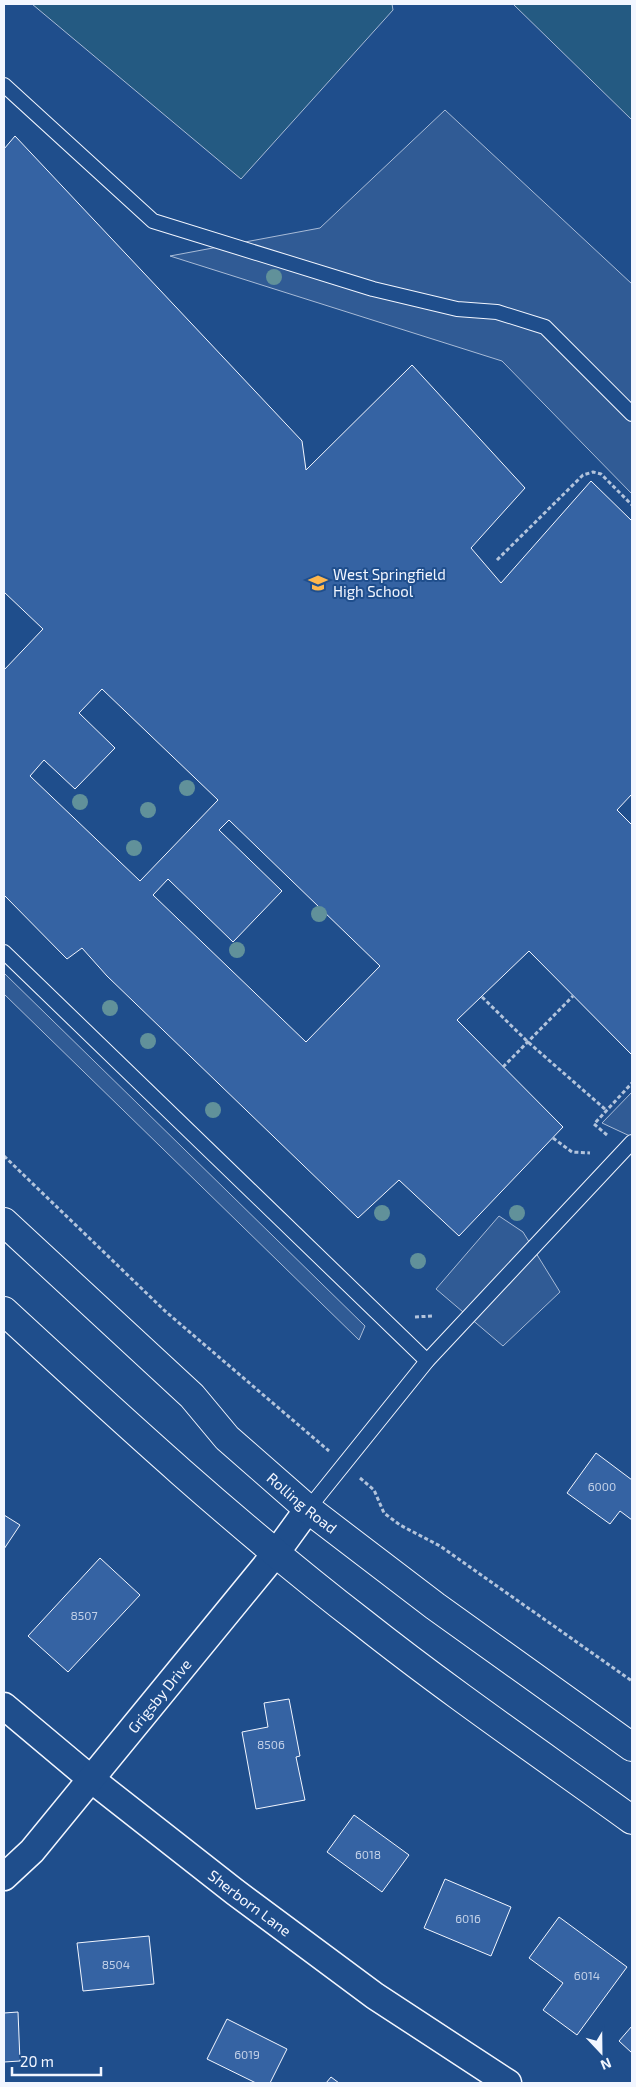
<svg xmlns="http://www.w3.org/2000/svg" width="636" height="2087" font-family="'Exo 2',sans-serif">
<rect width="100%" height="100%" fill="#1f4e8c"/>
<g fill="#245a82" stroke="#a8bbd7">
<polygon points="32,4 392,4 393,10 241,179"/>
<polygon points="513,4 632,4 632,120"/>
</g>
<g fill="#305b95" stroke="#a8bbd7">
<polygon points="445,110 632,284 632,494 502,361 170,256 320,228"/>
<polygon points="4,973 365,1326 359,1340 4,994"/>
<polygon points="632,1092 632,1137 602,1123"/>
<polygon points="499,1216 523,1232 560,1292 503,1346 436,1289"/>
</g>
<g fill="#3563a3" stroke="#f2f6ff" fill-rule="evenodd">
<path d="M15 136 302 441 306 470 412 365 525 488 471 548 501 583 591 481 632 521V794L617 810 632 825V1055L529 951 457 1020 563 1127 459 1236 399 1180 358 1218 107 976 82 948 67 959 4 895V670L43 629 4 592V149ZM102 689 218 800 140 881 30 776 44 760 75 789 115 748 79 713ZM229 820 380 966 306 1042 153 895 168 879 233 942 282 891 219 830Z"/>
<polygon points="596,1453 632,1480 632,1520 620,1511 610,1524 567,1493"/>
<polygon points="4,1515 20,1525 4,1549"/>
<polygon points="100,1558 140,1595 68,1672 28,1636"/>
<polygon points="289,1699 300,1756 296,1757 305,1800 256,1809 242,1732 268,1727 264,1703"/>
<polygon points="354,1815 409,1855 382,1892 327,1852"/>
<polygon points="445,1879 511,1907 491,1956 424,1928"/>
<polygon points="559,1917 627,1967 577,2035 543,2010 563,1983 529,1958"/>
<polygon points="149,1936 154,1984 83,1991 77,1943"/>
<polygon points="18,2012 20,2061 4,2062 4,2013"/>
<polygon points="227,2019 287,2049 270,2083 256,2083 207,2059"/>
<polygon points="632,2026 632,2053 619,2041"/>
<polygon points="331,2077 339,2083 326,2083"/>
</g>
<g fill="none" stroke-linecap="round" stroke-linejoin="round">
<g stroke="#f2f6ff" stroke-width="16">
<g id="service">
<polyline points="4,85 153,221 373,289 457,309 497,312 545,327 632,414"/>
<polyline points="4,952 427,1361"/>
<polyline points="308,1509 427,1361 632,1142"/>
</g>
</g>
<g stroke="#f2f6ff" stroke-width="29">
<g id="minor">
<path id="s1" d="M4 1706 91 1779 235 1892 375 1996 508 2083"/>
<path id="s2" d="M4 1877 32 1851 276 1553 308 1509"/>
</g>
</g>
<g stroke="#f2f6ff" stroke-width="30">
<g id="primary">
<path id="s3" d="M4 1222 192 1396 227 1438 308 1509 435 1606 632 1747"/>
<path d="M4 1311C120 1418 237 1526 363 1623 450 1692 542 1755 632 1820"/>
</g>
</g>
<g stroke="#b3c4dc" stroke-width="3" stroke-dasharray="4 2.5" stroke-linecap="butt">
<polyline points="497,560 583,475 593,472 601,474 632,505"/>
<polyline points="482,997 528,1042 606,1110"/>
<polyline points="503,1067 573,996"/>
<polyline points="607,1135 594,1124 632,1083"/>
<polyline points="553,1138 572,1152 590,1153"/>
<polyline points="4,1156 165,1311 329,1451"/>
<polyline points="415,1317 432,1316"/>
<polyline points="360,1478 374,1490 384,1513 400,1525 440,1546 632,1681"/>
</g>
<use href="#service" stroke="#1f4e8c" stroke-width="14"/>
<use href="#minor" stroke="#1f4e8c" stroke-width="26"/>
<use href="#primary" stroke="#1f4e8c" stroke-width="28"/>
</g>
<g fill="#61919a">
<circle cx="274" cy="277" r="8"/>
<circle cx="187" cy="788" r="8"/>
<circle cx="80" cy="802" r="8"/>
<circle cx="148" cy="810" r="8"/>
<circle cx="134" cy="848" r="8"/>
<circle cx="319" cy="914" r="8"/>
<circle cx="237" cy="950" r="8"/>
<circle cx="110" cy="1008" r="8"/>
<circle cx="148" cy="1041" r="8"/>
<circle cx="213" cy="1110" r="8"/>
<circle cx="382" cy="1213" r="8"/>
<circle cx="517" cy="1213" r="8"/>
<circle cx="418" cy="1261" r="8"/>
</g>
<defs>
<g id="school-bare" transform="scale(1.5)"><path d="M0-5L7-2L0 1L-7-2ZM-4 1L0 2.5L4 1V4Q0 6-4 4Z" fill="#ffb74d" stroke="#1f4e8c" stroke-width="2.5" paint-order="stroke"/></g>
</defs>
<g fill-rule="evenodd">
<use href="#school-bare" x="318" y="583"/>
</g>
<g text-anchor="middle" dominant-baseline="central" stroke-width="4" stroke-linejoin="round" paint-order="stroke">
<g font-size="12" fill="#c3d1e8">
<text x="602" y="1486">6000</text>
<text x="84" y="1615">8507</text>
<text x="271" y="1744">8506</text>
<text x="368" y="1854">6018</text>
<text x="468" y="1918">6016</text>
<text x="116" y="1964">8504</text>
<text x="587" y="1975">6014</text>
<text x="247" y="2054">6019</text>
</g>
<g font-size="15" fill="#f2f6ff" stroke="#1f4e8c" text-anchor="start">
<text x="333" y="574">West Springfield<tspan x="333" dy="17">High School</tspan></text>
</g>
<g font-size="15" fill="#f2f6ff" stroke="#1f4e8c">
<text stroke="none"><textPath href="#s3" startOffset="410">Rolling Road</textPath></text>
<text stroke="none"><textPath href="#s2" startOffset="239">Grigsby Drive</textPath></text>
<text stroke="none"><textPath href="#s1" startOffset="315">Sherborn Lane</textPath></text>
</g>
</g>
<rect width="636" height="2087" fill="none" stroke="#f2f6ff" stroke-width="10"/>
<g transform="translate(601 2052) rotate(158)" stroke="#1f4e8c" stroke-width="4" paint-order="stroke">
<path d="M0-4L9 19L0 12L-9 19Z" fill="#f2f6ff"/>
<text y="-8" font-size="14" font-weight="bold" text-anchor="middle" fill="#f2f6ff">N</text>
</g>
<path d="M12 2067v8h89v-8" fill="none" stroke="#f2f6ff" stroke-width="2.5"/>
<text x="20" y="2067" font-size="15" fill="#f2f6ff" stroke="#1f4e8c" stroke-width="4" paint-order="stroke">20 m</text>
</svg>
